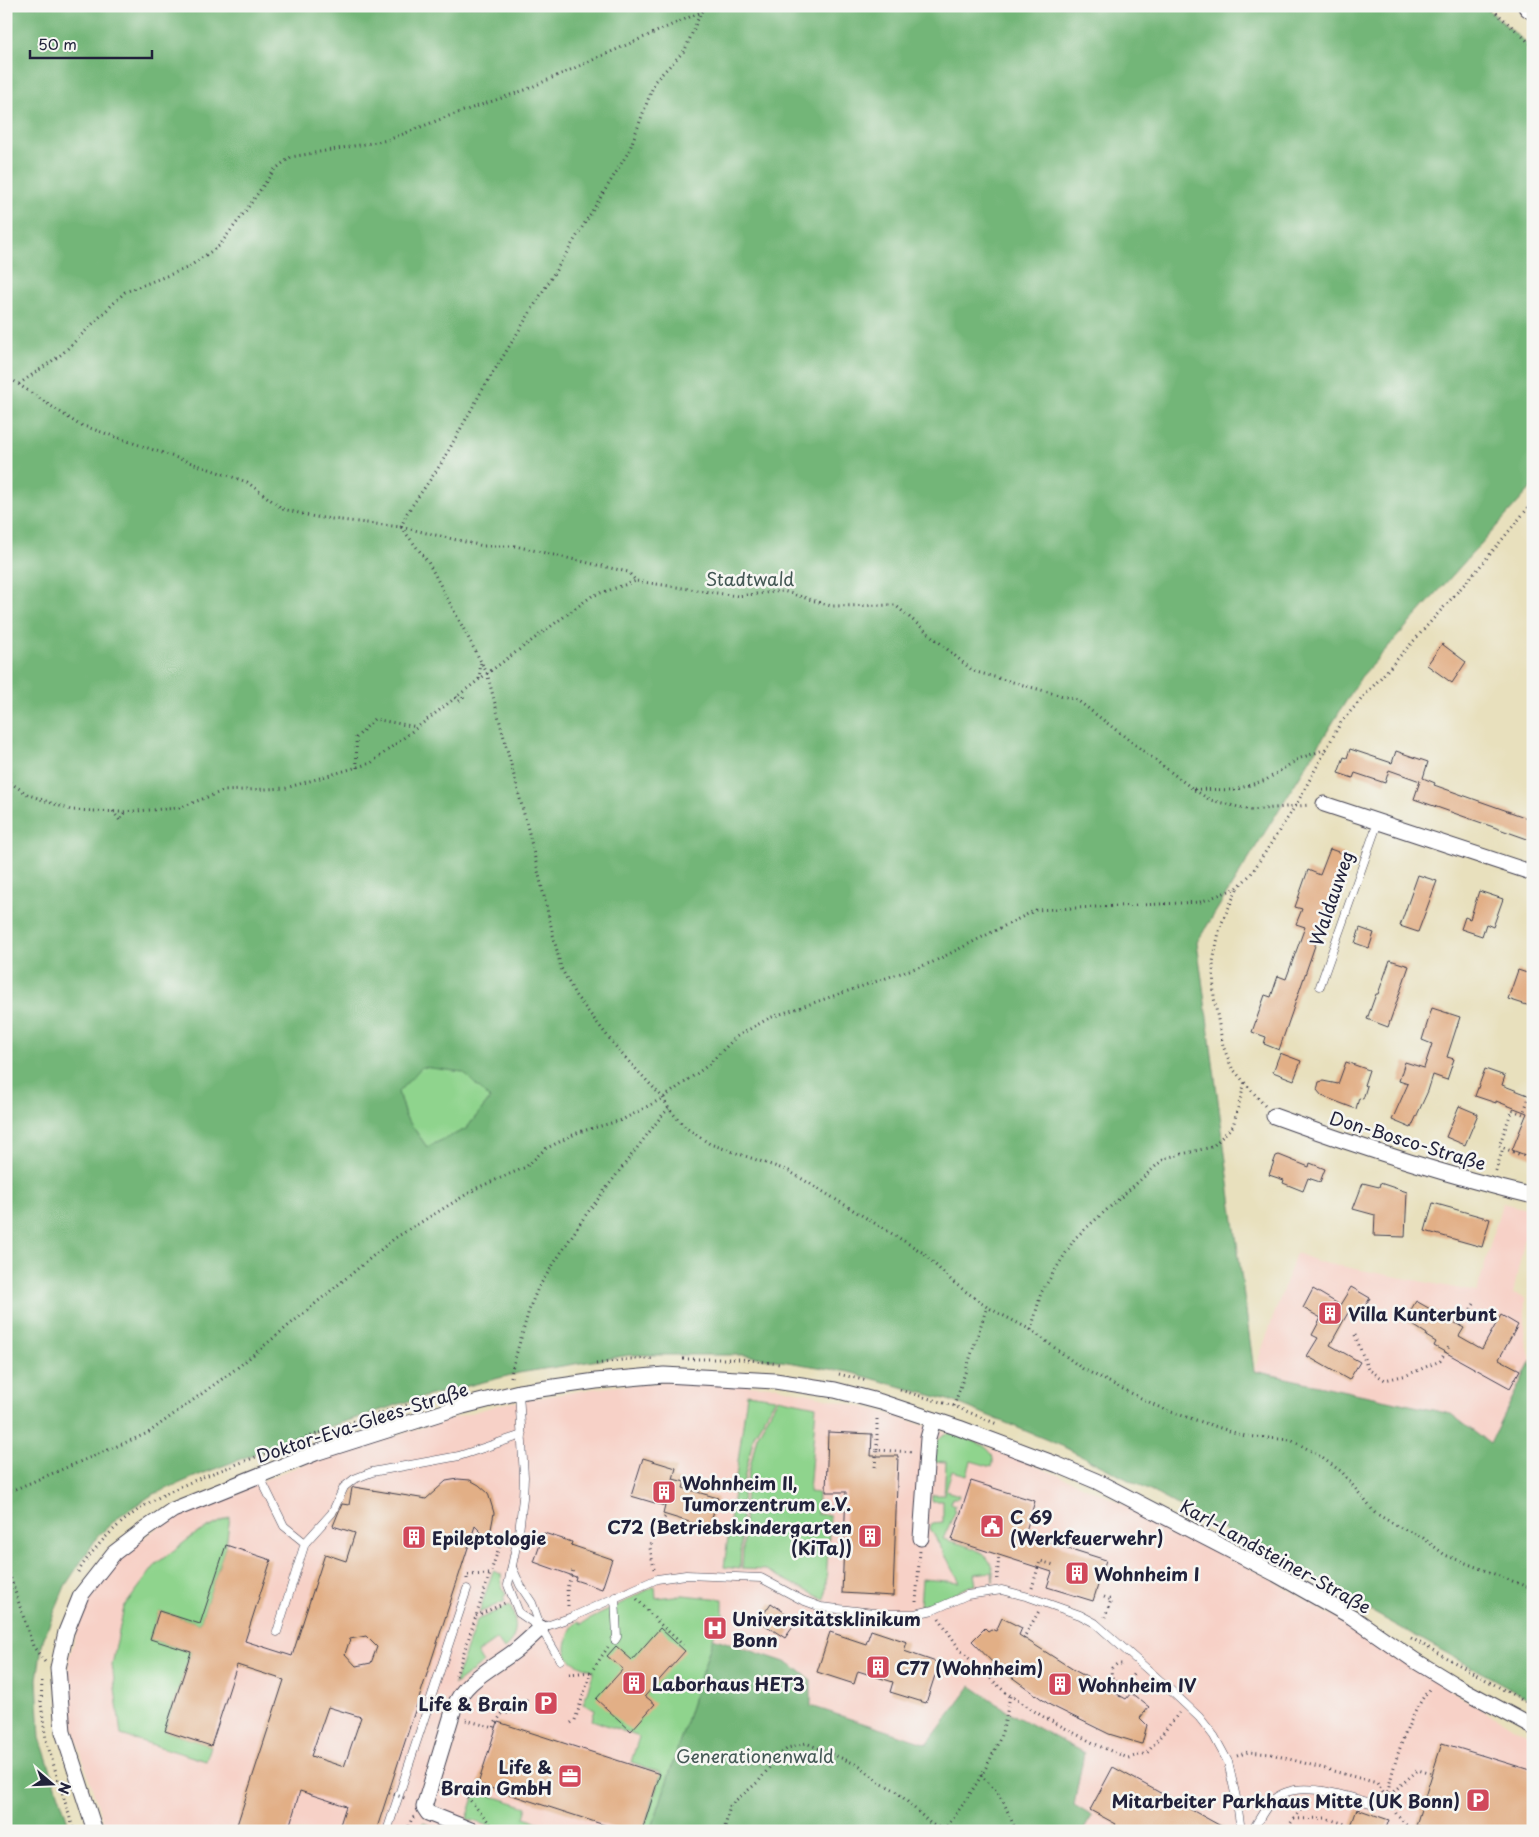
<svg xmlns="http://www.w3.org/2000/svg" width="1539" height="1837" font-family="'Playpen Sans',sans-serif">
<rect width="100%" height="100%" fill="#f6f6f2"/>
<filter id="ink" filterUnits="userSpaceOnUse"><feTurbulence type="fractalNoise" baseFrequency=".02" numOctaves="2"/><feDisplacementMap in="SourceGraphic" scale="10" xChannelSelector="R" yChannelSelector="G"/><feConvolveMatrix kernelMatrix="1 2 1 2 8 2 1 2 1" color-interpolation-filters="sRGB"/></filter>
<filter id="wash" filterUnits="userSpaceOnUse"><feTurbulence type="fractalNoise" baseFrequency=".0096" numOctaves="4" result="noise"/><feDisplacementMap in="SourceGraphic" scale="20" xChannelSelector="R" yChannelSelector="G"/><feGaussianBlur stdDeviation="1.12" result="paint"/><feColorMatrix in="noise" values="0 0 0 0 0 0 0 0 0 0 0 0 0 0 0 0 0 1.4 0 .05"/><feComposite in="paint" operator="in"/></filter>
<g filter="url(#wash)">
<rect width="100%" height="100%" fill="#e8e0bd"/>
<g fill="#f7d1c7">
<polygon points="1502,1203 1531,1210 1513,1294 1525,1298 1525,1337 1531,1360 1490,1444 1451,1414 1254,1371 1296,1253 1319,1262 1477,1292"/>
<polygon points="664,1382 774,1386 877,1410 970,1440 1061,1476 1156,1519 1273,1580 1413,1665 1474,1705 1533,1737 1533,1831 106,1831 65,1704 69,1657 87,1599 119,1555 176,1515 319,1458 501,1404 596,1388"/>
</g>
<g fill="#8fd48d" stroke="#587b64">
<polygon points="422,1066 464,1072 490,1099 466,1129 427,1147 405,1116 398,1092"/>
<polygon points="747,1394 776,1398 754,1435 743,1484 740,1569 724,1567"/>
<polygon points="778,1398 816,1406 809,1492 818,1493 817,1514 830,1515 825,1600 766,1570 742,1569 746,1484 757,1436"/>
<path d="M949 1433C964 1439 1000 1444 992 1467L971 1461 967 1475 952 1471 946 1491 959 1495 958 1498H952L951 1503 956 1505 954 1509 956 1510 943 1539C968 1547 997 1549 993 1583L992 1572 974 1574 976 1585 970 1586 941 1599 920 1606 922 1579 960 1582 930 1528 932 1523 943 1522V1501H932V1495H944L946 1462 933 1461C935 1448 934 1437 949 1433Z"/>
<polygon points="230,1517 226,1545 200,1624 159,1611 150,1639 191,1652 165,1731 211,1746 206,1761 121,1735 112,1665 124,1607 157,1563 194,1535"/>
<polygon points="493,1571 501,1574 502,1586 506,1595 503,1597 505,1601 479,1613"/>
<path d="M655 1586 656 1598 683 1595 723 1599V1615L713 1638 651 1831H643L661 1773 631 1762 639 1737 592 1720 595 1709 583 1704 594 1671C577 1664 560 1661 568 1638 570 1630 572 1625 579 1621L581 1624Z"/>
<path d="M510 1605C517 1621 519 1637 504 1649L497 1639 477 1653 483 1663 454 1685 477 1620Z"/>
<polygon points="476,1791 527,1807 524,1818 564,1831 504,1831 467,1819"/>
<polygon points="423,1823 448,1831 420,1831"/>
</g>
<g fill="#73b678" stroke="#4a6c5a" fill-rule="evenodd">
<path d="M6 6H1484L1533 49V486L1361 677 1197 942 1254 1371 1451 1414 1490 1444 1531 1360 1533 1370V1701L1257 1548 1164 1498 1062 1446 955 1402 849 1372 744 1355H630L519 1373 412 1400 304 1435 199 1475 152 1495 121 1515 98 1536 65 1586 43 1640 37 1679 40 1738 71 1831H6ZM422 1067 463 1072 490 1099 466 1129 427 1147 405 1116 398 1092Z"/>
<polygon points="713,1638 791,1664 811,1680 811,1706 927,1744 971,1686 1017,1717 1084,1753 1074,1805 1092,1816 1083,1831 651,1831"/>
</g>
<g id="blocks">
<g fill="#e2af86" fill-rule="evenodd">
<polygon points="1442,644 1466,662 1452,683 1427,665"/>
<polygon points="1350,749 1392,763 1396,751 1428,762 1423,778 1435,783 1434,785 1533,820 1533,841 1414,799 1420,781 1389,770 1385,783 1355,773 1353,778 1338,773 1344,757 1347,758"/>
<polygon points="1330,849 1344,854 1327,905 1329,905 1279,1050 1264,1044 1266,1037 1252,1032 1265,995 1271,997 1278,976 1286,979 1305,927 1296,924 1302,909 1295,907 1308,870 1320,875"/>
<polygon points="1418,875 1437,881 1418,932 1400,926"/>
<polygon points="1479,891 1503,899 1493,927 1486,924 1482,936 1461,929 1465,917 1470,919"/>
<polygon points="1360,928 1374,933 1369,948 1355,943"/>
<polygon points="1390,960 1409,966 1388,1027 1367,1019 1376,994 1378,994"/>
<polygon points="1518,970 1533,975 1533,1007 1508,999"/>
<polygon points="1432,1008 1460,1017 1447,1057 1454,1059 1447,1080 1433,1075 1428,1091 1411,1128 1392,1120 1408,1084 1399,1081 1405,1062 1424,1068 1432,1044 1422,1040"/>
<polygon points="1280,1053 1301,1061 1294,1080 1273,1072"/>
<polygon points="1346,1062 1369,1070 1364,1085 1367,1086 1363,1099 1359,1098 1356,1109 1322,1096 1317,1090 1319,1082 1323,1081 1338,1084"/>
<polygon points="1485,1069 1505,1076 1502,1085 1533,1097 1533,1158 1512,1150 1527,1113 1496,1101 1496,1103 1475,1096"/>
<polygon points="1459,1106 1478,1114 1465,1145 1446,1137"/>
<polygon points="1279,1155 1309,1167 1310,1163 1325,1169 1320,1182 1308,1178 1303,1191 1283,1183 1284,1180 1269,1175 1276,1156"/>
<polygon points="1363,1183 1379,1187 1380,1183 1407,1192 1405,1237 1374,1236 1375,1215 1353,1209"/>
<polygon points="1433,1203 1490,1219 1482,1247 1425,1231"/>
<polygon points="1351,1287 1370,1298 1359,1316 1349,1311 1330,1345 1360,1362 1349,1380 1307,1356 1318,1338 1312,1335 1321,1318 1303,1308 1313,1289 1340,1305"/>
<polygon points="1416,1301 1464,1328 1459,1336 1482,1349 1501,1315 1518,1325 1499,1359 1520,1370 1510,1388 1434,1346 1436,1342 1426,1336 1427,1334 1405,1320"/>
<polygon points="828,1432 872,1434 871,1456 898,1456 893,1596 842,1593 846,1492 826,1492"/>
<polygon points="643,1458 676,1468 673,1479 685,1482 683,1488 718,1498 709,1528 663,1514 665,1506 631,1496"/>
<path d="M458 1479 470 1480 479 1485 488 1493 494 1513 489 1540 475 1526 376 1831H338L346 1806 300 1791 288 1831H235L284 1680 237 1665 211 1746 165 1731 191 1652 150 1639 159 1611 200 1624 226 1545 271 1560 245 1641 292 1656 325 1554 346 1561 355 1533 333 1526 342 1504 349 1505 352 1488 354 1487 426 1499 446 1481ZM366 1636 377 1647 371 1663 356 1666 345 1654 350 1639ZM328 1707 361 1717 344 1767 311 1756Z"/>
<polygon points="971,1481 1035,1501 1026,1531 1040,1535 1039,1539 1106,1560 1093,1601 1047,1587 1052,1572 952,1540"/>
<polygon points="544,1533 572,1542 571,1545 612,1559 602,1589 575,1580 576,1577 534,1562"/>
<polygon points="771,1603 797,1621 785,1638 759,1621"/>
<polygon points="1002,1618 1022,1628 1019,1635 1074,1670 1126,1699 1131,1693 1149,1707 1140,1718 1147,1725 1142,1744 1109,1734 1050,1705 995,1665 972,1641 985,1628 988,1631 991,1629 996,1631"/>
<polygon points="660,1628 685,1651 645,1696 655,1704 631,1731 596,1699 623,1669 607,1656 616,1646 632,1660"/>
<polygon points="871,1630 907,1642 904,1651 939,1663 926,1703 890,1692 893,1682 858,1671 854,1684 817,1672 830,1632 866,1644"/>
<polygon points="498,1722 660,1774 642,1831 623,1831 478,1784"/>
<polygon points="1442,1743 1533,1771 1533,1831 1434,1831 1416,1825"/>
<polygon points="1113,1767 1230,1831 1112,1831 1116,1824 1090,1810"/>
<polygon points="1357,1809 1389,1820 1385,1831 1363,1831 1351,1826"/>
</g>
</g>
</g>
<g filter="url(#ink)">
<use href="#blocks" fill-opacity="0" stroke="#403e4e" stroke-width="1"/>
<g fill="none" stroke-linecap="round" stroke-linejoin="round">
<g stroke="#403e4e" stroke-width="9">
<g id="lane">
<polyline points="1320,986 1378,822"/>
<polyline points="519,1392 524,1477 523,1498 519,1532 508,1585 519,1613 541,1628"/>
<polyline points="259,1475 284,1526 305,1543 332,1513 344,1487 354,1479 372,1472 459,1456 522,1435"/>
<polyline points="512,1567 520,1585 532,1603 541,1628 560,1660"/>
<polyline points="541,1628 572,1617 657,1579 686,1575 761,1578 802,1600 821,1607 883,1614 915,1614 933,1610 967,1595 1002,1590 1029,1597 1080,1615 1095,1623 1164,1684 1199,1717 1214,1736 1228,1762 1237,1802 1241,1831"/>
<polyline points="277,1632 305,1543"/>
<polyline points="615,1640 617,1637 615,1597"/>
<polyline points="387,1831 467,1589"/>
<path d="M1252 1831C1258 1822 1264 1809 1271 1802 1296 1776 1345 1797 1375 1804"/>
</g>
</g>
<g stroke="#403e4e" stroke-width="17">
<g id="street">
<polyline points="1324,804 1533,873"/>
<path d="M1274 1116C1359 1147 1445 1175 1533 1196"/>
<polyline points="921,1538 928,1438 933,1420"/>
<polyline points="95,1831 63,1732 58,1668 66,1632 81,1595 114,1553 144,1530 173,1510 315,1453 463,1406 519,1392 596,1381 664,1375 775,1381 835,1390 881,1402 959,1428 1058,1465 1096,1481 1276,1574 1352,1617 1414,1660 1455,1685 1533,1727"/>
<path d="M473 1831 428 1813 424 1807 454 1708C463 1681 493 1668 515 1651 524 1644 532 1636 541 1628"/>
</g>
</g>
<g stroke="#403e4e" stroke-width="23">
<polyline id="secondary" points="1529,6 1533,9"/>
</g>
<g stroke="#403e4e" stroke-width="3" stroke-dasharray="1 4" stroke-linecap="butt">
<polyline points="1489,6 1533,46"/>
<polyline points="6,376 78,424 247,482 283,509 315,517 401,527 483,546 515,546 628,572 636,581 737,596 783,591 831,606 895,605 973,671 1077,700 1193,789 1210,800 1251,810 1310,805"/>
<polyline points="19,384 62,354 125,292 187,268 219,246 247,209 274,170 291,157 388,140 446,117 525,90 701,12"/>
<polyline points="401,527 428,562 487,673 529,833 561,968 576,996 620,1052 663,1098 669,1109 685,1127 710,1144 789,1171 922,1252 953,1282 987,1307 1031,1330 1083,1369 1165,1410 1245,1436 1291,1440 1315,1453 1342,1472 1375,1513 1399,1527 1422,1537 1445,1555 1533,1589"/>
<polyline points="401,527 407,513 441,464 480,394 629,151 655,81 685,50 701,12 709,6"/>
<polyline points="479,679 481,662"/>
<polyline points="456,697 459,701 463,698 463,693"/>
<polyline points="357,768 356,738 374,719 417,727"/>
<polyline points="6,780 29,795 71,810 120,812 179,808 223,791 286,788 371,763 481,678 592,596 636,581"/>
<polyline points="1194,789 1234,790 1266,780 1298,759 1326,749"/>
<polyline points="113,811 120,821 125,812"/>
<polyline points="1237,889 1220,927 1213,962 1214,998 1223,1046 1232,1068 1265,1106"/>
<polyline points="1533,1071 1531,1075 1531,1092 1523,1114 1512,1110 1499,1146 1533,1160"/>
<polyline points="1496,1171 1503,1148"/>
<polyline points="1460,1326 1474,1304"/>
<polyline points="1031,1330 1041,1293 1075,1238 1165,1158 1212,1147 1233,1126 1245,1082"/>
<polyline points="1355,1335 1368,1369 1385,1380 1407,1375 1440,1361 1450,1345"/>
<polyline points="683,1359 742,1359 779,1364"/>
<polyline points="596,1364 629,1359 652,1359"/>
<polyline points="839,1374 867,1381"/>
<polyline points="511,1377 512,1369 530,1307 538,1288 585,1216 663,1114 669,1109"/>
<polyline points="900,1390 954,1406 997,1424"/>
<polyline points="954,1406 987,1307"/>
<polyline points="877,1450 877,1415"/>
<polyline points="875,1467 877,1450 914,1452"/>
<polyline points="6,1493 148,1433 237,1368 395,1238 477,1188 526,1167 545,1149 579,1132 622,1120 663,1098 707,1066 736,1037 769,1018 933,962 1036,910 1200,902 1237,888 1251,874 1296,805 1341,722 1477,570 1533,502"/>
<polyline points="6,1564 33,1646 45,1662"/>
<polyline points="654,1569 650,1548 658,1525 667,1515"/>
<path d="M78 1572C96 1543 124 1517 154 1500 184 1483 216 1472 248 1460 308 1436 369 1415 431 1398"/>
<polyline points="467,1579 467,1575 490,1574 505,1530 508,1531"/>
<polyline points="997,1579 999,1555"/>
<polyline points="1032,1588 1040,1561 1054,1565"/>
<polyline points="1104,1597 1111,1600 1105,1617"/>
<polyline points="637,1599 658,1622 683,1645"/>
<polyline points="916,1602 920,1551"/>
<polyline points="568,1606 567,1588 573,1570"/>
<polyline points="476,1616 505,1603"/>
<polyline points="939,1618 960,1650 1005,1692 1042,1716 1099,1746 1128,1758 1147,1753 1179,1713"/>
<polyline points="1411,1638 1533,1706"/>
<polyline points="1023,1639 1039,1611"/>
<polyline points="569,1674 591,1672"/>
<polyline points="456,1676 490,1574"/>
<polyline points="42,1681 41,1704 46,1740 74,1831"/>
<path d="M1124 1688C1116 1682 1109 1678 1112 1668L1117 1664H1125"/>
<polyline points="1120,1697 1124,1688 1135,1672"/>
<polyline points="466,1720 494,1728 496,1722 502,1714 514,1712 530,1697"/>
<polyline points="571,1723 575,1720 591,1672 608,1647"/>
<polyline points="1237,1756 1248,1752 1271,1754 1377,1783 1397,1815 1412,1831"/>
<polyline points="981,1775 997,1792 1004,1803 1016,1831"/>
<polyline points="445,1787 464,1793 496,1831"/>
<path d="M1387 1797C1393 1763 1409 1715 1430 1688"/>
<polyline points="1386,1798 1418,1770 1432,1774"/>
<polyline points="1294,1819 1325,1818 1345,1824 1349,1831"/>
<path d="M944 1830C964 1804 984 1775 997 1745 1004 1730 1007 1712 1010 1696"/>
<polyline points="407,1831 412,1818 414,1817"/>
<polyline points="724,1831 730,1806 735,1801 758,1782 779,1755 788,1748 806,1743 860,1766 880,1783 895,1790 931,1824 944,1830"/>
<polyline points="1285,1831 1307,1801"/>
</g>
<use href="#lane" stroke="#fff" stroke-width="8"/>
<use href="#street" stroke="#fff" stroke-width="15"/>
<use href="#secondary" stroke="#fff" stroke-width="21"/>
<polyline stroke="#403e4e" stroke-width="3" stroke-dasharray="1 4" stroke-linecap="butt" points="389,1793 405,1798"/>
</g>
</g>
<defs>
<g id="building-square" transform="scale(1.25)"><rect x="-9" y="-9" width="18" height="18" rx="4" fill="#d1495b" stroke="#f6f6f2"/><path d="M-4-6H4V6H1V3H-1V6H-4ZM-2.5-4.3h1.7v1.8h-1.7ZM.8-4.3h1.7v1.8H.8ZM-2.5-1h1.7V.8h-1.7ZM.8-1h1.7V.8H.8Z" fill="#fff"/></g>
<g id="civic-square" transform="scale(1.25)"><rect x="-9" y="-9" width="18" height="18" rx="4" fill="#d1495b" stroke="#f6f6f2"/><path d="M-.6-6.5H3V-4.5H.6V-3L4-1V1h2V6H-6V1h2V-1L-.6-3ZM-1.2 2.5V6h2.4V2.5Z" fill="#fff"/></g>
<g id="hospital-square" transform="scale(1.25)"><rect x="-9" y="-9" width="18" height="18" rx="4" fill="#d1495b" stroke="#f6f6f2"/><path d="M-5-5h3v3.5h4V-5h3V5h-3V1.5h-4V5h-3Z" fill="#fff"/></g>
<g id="parking-square" transform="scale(1.25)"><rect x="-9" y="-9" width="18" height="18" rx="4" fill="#d1495b" stroke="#f6f6f2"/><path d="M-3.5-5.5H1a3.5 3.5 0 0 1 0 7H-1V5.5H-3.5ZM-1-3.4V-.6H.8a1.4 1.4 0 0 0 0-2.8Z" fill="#fff"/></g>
<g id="office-square" transform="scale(1.25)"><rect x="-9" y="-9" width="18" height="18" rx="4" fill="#d1495b" stroke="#f6f6f2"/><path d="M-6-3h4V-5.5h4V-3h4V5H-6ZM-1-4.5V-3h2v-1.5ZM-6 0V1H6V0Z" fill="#fff"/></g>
</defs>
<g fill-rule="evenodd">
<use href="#building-square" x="1330" y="1313"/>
<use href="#building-square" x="664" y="1492"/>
<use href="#civic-square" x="992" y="1526"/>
<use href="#building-square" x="870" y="1536"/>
<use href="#building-square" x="414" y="1537"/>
<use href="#building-square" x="1077" y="1573"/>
<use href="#hospital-square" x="715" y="1628"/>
<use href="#building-square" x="878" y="1667"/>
<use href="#building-square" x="634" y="1683"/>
<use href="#building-square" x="1060" y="1684"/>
<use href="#parking-square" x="546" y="1703"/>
<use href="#office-square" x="570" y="1776"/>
<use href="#parking-square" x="1478" y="1800"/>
</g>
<g text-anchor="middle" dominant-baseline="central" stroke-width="5" stroke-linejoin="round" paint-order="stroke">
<g font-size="18" fill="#435754" stroke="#f6f6f2">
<text x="750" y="578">Stadtwald</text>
<text x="755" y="1755">Generationenwald</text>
</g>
<g font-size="18" fill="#22223b" stroke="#f6f6f2">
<text transform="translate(1331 898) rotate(-71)">Waldauweg</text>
<text transform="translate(1408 1140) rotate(17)">Don-Bosco-Straße</text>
<text transform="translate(362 1422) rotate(-18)">Doktor-Eva-Glees-Straße</text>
<text transform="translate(1276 1556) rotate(29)">Karl-Landsteiner-Straße</text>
</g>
<g font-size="18" font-weight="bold" fill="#22223b" stroke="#f6f6f2" text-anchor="start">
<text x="1348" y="1313">Villa Kunterbunt</text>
<text x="682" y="1482">Wohnheim II,<tspan x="682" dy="21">Tumorzentrum e.V.</tspan></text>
<text x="1010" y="1516">C 69<tspan x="1010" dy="21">(Werkfeuerwehr)</tspan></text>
<text x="852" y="1526" text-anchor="end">C72 (Betriebskindergarten<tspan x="852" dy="21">(KiTa))</tspan></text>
<text x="432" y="1537">Epileptologie</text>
<text x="1094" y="1573">Wohnheim I</text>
<text x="732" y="1618">Universitätsklinikum<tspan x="732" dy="21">Bonn</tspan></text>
<text x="896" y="1667">C77 (Wohnheim)</text>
<text x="652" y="1683">Laborhaus HET3</text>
<text x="1078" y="1684">Wohnheim IV</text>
<text x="528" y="1703" text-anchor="end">Life &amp; Brain</text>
<text x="552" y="1766" text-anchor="end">Life &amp;<tspan x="552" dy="21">Brain GmbH</tspan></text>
<text x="1460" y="1800" text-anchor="end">Mitarbeiter Parkhaus Mitte (UK Bonn)</text>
</g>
</g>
<rect width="1539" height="1837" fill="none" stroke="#f6f6f2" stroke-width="25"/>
<g transform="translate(52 1784) rotate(109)" stroke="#f6f6f2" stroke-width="4" paint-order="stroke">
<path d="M0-4L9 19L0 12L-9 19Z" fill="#22223b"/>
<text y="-8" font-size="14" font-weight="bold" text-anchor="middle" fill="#22223b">N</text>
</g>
<path d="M30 50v8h122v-8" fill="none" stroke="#22223b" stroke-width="2.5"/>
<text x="38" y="50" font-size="15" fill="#22223b" stroke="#f6f6f2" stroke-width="4" paint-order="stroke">50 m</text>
</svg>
